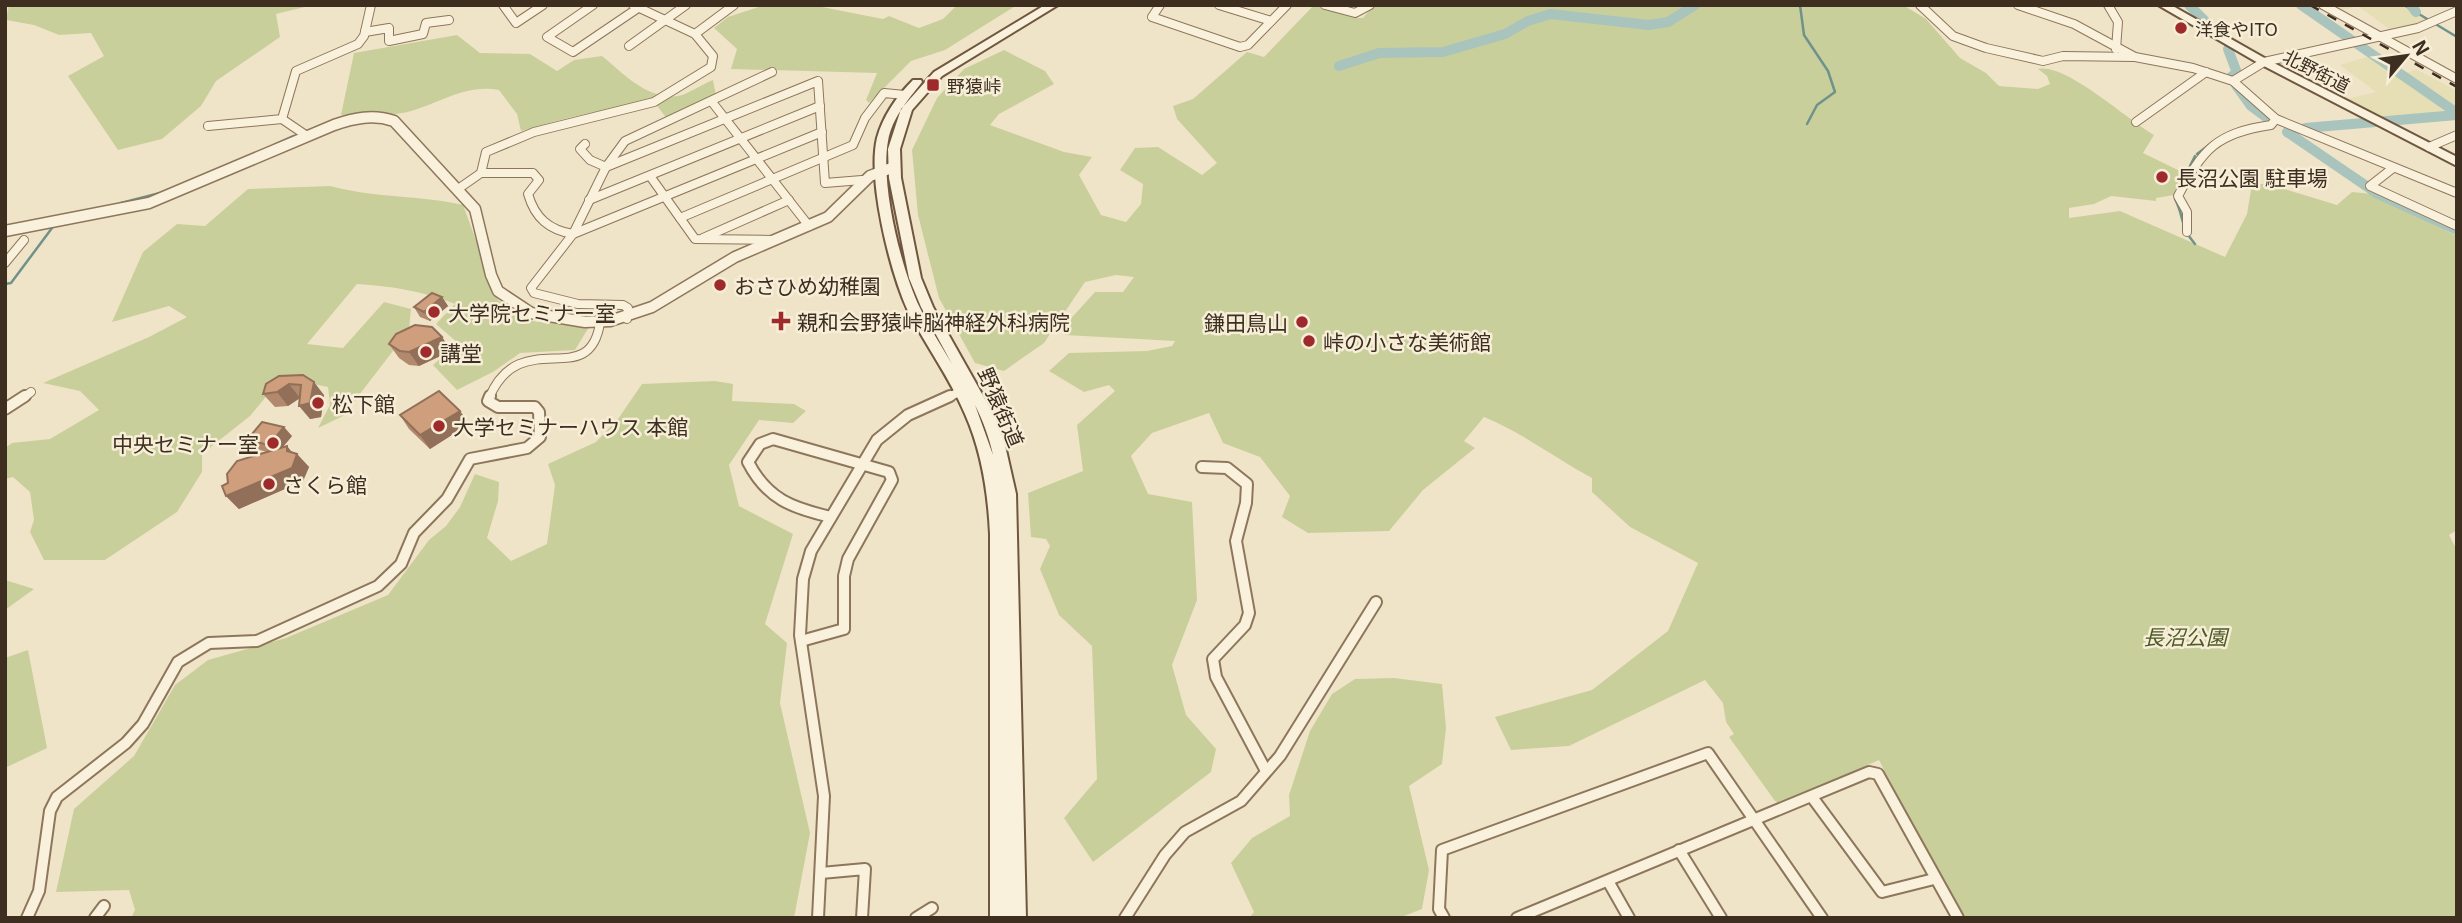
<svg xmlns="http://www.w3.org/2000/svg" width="2462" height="923" font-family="Georgia,'Noto Sans JP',serif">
<rect width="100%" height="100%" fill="#f0e4c8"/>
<g fill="#e6deb5">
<polygon points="2333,5 2402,5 2427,20 2392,31 2358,6 2342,10"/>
<polygon points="2370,56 2452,112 2383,118 2347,99 2376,92 2340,65"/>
<polygon points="2416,69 2457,91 2457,109 2404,74"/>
</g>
<g fill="#c9cf9b">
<polygon points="9,5 313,5 276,14 280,37 216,81 201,106 162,139 118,150 68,76 104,56 91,33 59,35 34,25 6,20"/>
<polygon points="765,5 812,5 883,19 889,16 919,28 943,19 957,5 1017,5 945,50 911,61 869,103 866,100 877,73 731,69 737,49 714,28 728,17"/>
<path d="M1314 5 1358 18H1363L1374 5H1903L1926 19 1960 58 1986 73 1999 86 2038 89 2050 84 2047 76 2038 69C2066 63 2125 118 2154 135L2143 153 2182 172 2174 195 2156 198V201L2111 196 2094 204 2069 208V218L2120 211 2225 257 2247 214 2252 184H2268L2337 205 2352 192 2373 194 2457 236V530L2449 535 2457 550V918H1966L1934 867 1879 760 1780 803 1775 801 1729 737 1734 734 1726 722 1723 703 1705 680 1569 746 1511 750 1495 717 1592 690 1668 631 1698 563 1630 527 1592 492V478C1555 458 1523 433 1484 417L1464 441 1475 448 1423 490 1389 531 1308 533 1282 517 1290 496 1260 457 1223 443 1209 413 1152 433 1131 456 1148 494 1192 502 1197 600 1172 665 1186 715 1216 749 1211 772 1093 862 1064 818 1097 779 1092 646 1059 615 1040 569 1050 546 1046 539 1031 537 1028 493 1083 471 1077 425 1115 391 1109 385 1084 392 1049 371 1069 353 1147 351 1172 346 1175 341 1065 335V325L1095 292H1123L1134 277 1116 275 1085 282 1044 343 1004 371 975 363 939 298 918 215 912 150 937 98 964 69 1004 50 1045 71 1054 84 999 114 990 125 1064 152 1092 157 1079 175 1101 215 1126 222 1141 204 1143 184 1120 170 1135 148 1158 147 1202 175 1217 163 1177 119 1173 106 1193 99 1247 52 1264 57Z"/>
<path d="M457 35 480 53 530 54 557 71 574 60 602 56C623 73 647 100 678 96 689 94 702 84 713 80L716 96 667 119 656 104C609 106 566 118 521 131L517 114 499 90C465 84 443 102 411 111 390 117 362 114 341 115L354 53Z"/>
<path d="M330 186C374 198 419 195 463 205L498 300 532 321 589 327 575 350 520 353 493 372 457 390 433 365 458 343 436 324 455 304C423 291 391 286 357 284L307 344 343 348 384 302 411 309 409 330 343 416 318 428 330 405 328 387 303 382 273 388 250 416 202 454V472L177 512 105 560H44L30 532 34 520 30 492 13 477 5 479V448L12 443 50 439 99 410 80 391 43 383 149 337 187 317 169 306 112 322 143 252 177 224 205 226 248 189Z"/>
<polygon points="715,381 733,384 732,401 794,404 806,411 793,423 759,420 729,465 739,506 793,534 765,624 787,643 780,703 810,833 794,918 131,918 135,910 129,890 56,892 74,809 134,756 175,685 208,660 286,638 388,595 429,540 446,526 460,507 475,474 499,482 498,501 487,538 511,561 547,544 555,485 548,464 596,442 618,419 642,384"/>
<polygon points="5,580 34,589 5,610"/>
<polygon points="28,650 47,748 5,768 5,658"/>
<polygon points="1394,678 1442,684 1446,728 1442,764 1409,786 1429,870 1422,909 1399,918 1249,918 1254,912 1231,863 1252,838 1290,816 1289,795 1310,731 1332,694 1355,679"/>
</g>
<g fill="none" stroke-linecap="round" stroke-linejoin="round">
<g stroke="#6f938a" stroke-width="2.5">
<polyline points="1800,5 1804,35 1828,71 1835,92 1817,105 1807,124"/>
<polyline points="2404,5 2457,37"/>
<polyline points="274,145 294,136"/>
<polyline points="2197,154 2209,145"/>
<polyline points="2185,176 2195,156"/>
<path d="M2175 199C2184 216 2180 227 2195 244"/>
<polyline points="121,203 160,193"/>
<polyline points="5,284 11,283 55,224"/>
</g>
<g stroke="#a9c4bc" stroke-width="10">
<polyline points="2189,5 2209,25"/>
<polyline points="2301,5 2457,113"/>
<polyline points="2411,5 2416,12"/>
<polyline points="2228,49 2237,73 2232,76"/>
<polyline points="1339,66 1379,53 1443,52 1505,34 1528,21 1550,14 1649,25 1668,22 1695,5"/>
<polyline points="2236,85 2251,106 2266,117"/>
<polyline points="2305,128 2457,115"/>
<polyline points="2287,132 2378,194 2457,230"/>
</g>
<g stroke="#8d765c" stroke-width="10">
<g id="minor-far1">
<polyline points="503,5 516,23 543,5"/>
<polyline points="593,5 547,37 573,52 641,6"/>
<polyline points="1160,5 1152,17 1240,47 1248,45 1287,5"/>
<polyline points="1219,5 1271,21"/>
<polyline points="1325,5 1355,13 1370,5"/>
<polyline points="1920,5 1953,36 1986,48 2043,61 2063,56 2134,57"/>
<polyline points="2018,5 2074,24 2135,57 2193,68 2233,81 2276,119 2457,193"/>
<polyline points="2108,5 2118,22 2116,49"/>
<polyline points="2323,5 2457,79"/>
<polyline points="365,32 389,28 389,41 423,34 426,23 449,20"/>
<polyline points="695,34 734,5"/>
<polyline points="629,46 686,5"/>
<polyline points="2233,81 2264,62 2418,28 2457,11"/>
<polyline points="712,102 809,226"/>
<polyline points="282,119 307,136"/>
<polyline points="2136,122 2206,72"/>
<polyline points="208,126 282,119 296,71 358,44 364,36 371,5"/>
<polyline points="585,144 580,149 590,160 606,167 818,81 825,183 862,180"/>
<polyline points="2429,147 2457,135"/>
<polyline points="2393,168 2370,186 2457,226"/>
<path d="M481 173H533L539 180 528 194C535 218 549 230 573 234L606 167 625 141 772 72"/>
<polyline points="650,176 695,239 774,240"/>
<polyline points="458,189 481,173 486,152 534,132 654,102 711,67 713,56 695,34 633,5"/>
<polyline points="589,200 820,106"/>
<polyline points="680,218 853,145 865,118 884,93 905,95"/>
<path d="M2187 232V212L2178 196C2203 149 2216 133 2271 125L2276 119"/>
<polyline points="703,238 789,200"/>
<polyline points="5,263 24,240"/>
<polyline points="627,319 628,308 623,305 578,304 534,293 531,288 573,234 822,132"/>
<polyline points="23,398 31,392"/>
<path d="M489 398C521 323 589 393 600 323"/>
<polyline points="947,398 961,391"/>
</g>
</g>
<g stroke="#8d765c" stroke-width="14">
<g id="minor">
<polyline points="5,409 25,396"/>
<polyline points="1202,467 1227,468 1247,484 1246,503 1236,541 1249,613 1245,625 1213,659 1216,677 1266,771"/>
<path d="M801 641 844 629V576L848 559 892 480 889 472 773 439 760 444 748 462C767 499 792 508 831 517"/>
<polyline points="1812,797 1882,892 1934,879"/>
<polyline points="1679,850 1721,918"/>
<polyline points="821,873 865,869 862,918"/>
<polyline points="1608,881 1629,918"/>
<polyline points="27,918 39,891 50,811 57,797 126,743 143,724 178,662 209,643 257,641 378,586 401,564 414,533 447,499 470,459 527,448 540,437 539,412 535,407 498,407 488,401 490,396"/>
<polyline points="95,918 104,906"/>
<polyline points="818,918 824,796 800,635 803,579 811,551 877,440 908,415 950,396"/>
<polyline points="916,918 932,908"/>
<polyline points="1125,918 1165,855 1185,832 1241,801 1280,756 1376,602"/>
<polyline points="1444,918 1439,909 1442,850 1708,753 1822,918"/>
<polyline points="1517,918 1869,772 1878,774 1958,918"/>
</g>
</g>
<g stroke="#8d765c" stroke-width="13">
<path id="tertiary" d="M5 231 149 203 334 125C354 118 373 114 394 121L475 209 491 275 498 291 531 313 585 322 610 321 652 307 735 257 828 217 870 176 894 167"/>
</g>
<g stroke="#6f573f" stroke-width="4">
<g id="secondary">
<path d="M1045 5H1058L942 76 912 110 900 149 901 178 921 278 933 307 995 417 1004 441 1016 494 1026 918H1008V883V918H990V534C988 493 982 452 965 414 950 378 926 346 908 311 890 272 867 180 877 138 883 116 897 96 913 80H921L922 82C908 100 892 118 888 141 880 184 901 269 920 308 929 327 941 345 952 364L921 307 909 278 889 178 888 149 901 109 934 72ZM975 405C983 421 989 437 993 455Z"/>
<polygon points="2158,5 2171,5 2268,60 2457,157 2457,166 2260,64"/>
</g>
</g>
<use href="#minor-far1" stroke="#faf1dc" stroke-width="8"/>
<use href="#minor" stroke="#faf1dc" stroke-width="10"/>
<use href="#tertiary" stroke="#faf1dc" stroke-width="10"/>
<use href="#secondary" fill="#faf1dc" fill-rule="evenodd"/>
<polyline stroke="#3d2e20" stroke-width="2.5" stroke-dasharray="10 10" stroke-linecap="butt" points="2310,5 2457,87"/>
</g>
<g fill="#b2896c">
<polygon points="442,297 448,306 430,321 420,317 414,307"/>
<polygon points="442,337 451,351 419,366 409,365 399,358 389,344"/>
<polygon points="279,376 324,395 321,417 310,419 300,398 288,406 275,407 263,394"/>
<polygon points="460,411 469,424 430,449 409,429 400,415"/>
<polygon points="292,436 282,448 297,454 309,467 303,481 239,509 226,496 228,483 268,452 255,449 247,440"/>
</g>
<g fill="#916f58">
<polygon points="442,297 448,306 430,321 424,312"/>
<polygon points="442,337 451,351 419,366 409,352"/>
<polygon points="314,382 324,395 321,417 310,419 299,406"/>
<polygon points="289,384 300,398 288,406 277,392"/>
<polygon points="460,411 469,424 430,449 420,435"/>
<polygon points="284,427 292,436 277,454 269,445"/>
<polygon points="287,446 296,457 297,454 309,467 303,481 239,509 226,496 287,451"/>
</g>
<g fill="#cf9f7d" stroke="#916f58" stroke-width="2">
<polygon points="432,293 442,297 424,312 414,307"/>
<polygon points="415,325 432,327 442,337 409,352 400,351 389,344 396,334"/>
<polygon points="303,375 314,382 310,403 299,406 301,385 289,384 277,392 263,394 266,384 279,376"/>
<polygon points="439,391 460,411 420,435 400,415"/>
<polygon points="262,422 284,427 269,445 247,440"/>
<polygon points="287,446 287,451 297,454 292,468 226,496 222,486 228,483 227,474 237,461"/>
</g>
<g fill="#9e2a2b" stroke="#f7eed8" stroke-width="2.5">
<circle cx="2181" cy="28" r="7"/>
<rect x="926" y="78" width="14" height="14" rx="3.5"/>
<circle cx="2162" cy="177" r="7"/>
<circle cx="720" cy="285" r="7"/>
<circle cx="434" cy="312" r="7"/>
<path d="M777.5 310.5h7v7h7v7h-7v7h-7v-7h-7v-7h7z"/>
<circle cx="1302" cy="322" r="7"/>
<circle cx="1309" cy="341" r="7"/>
<circle cx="426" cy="352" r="7"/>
<circle cx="318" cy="403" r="7"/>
<circle cx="439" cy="426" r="7"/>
<circle cx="273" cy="443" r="7"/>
<circle cx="269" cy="484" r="7"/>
</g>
<g text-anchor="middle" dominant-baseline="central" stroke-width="5" stroke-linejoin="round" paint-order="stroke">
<g font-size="18" fill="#3d2e20" stroke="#f7eed8" text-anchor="start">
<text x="2195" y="28">洋食やITO</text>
<text x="947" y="85">野猿峠</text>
</g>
<g font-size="18" fill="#3d2e20" stroke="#f7eed8">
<text transform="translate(2317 70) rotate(27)">北野街道</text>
</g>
<g font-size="21" fill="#3d2e20" stroke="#f7eed8" text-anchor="start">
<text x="2176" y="177">長沼公園 駐車場</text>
<text x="734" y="285">おさひめ幼稚園</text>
<text x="448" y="312">大学院セミナー室</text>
<text x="797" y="321">親和会野猿峠脳神経外科病院</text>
<text x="1288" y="322" text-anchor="end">鎌田鳥山</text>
<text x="1323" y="341">峠の小さな美術館</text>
<text x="440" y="352">講堂</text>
<text x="332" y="403">松下館</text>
<text x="453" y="426">大学セミナーハウス 本館</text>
<text x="259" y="443" text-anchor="end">中央セミナー室</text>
<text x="283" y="484">さくら館</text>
</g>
<g font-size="21" fill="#3d2e20" stroke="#f7eed8">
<text transform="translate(1002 407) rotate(67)">野猿街道</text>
</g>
<g font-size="21" font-style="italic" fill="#4d5a26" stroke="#f7eed8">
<text x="2185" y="636">長沼公園</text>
</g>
</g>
<rect width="2462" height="923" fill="none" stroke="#3d2e20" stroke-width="14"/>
<g transform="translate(2406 56) rotate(61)" stroke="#f7eed8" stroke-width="5" paint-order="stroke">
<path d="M0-5L12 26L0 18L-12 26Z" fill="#3d2e20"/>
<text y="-10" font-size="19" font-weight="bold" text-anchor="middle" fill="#3d2e20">N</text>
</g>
</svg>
